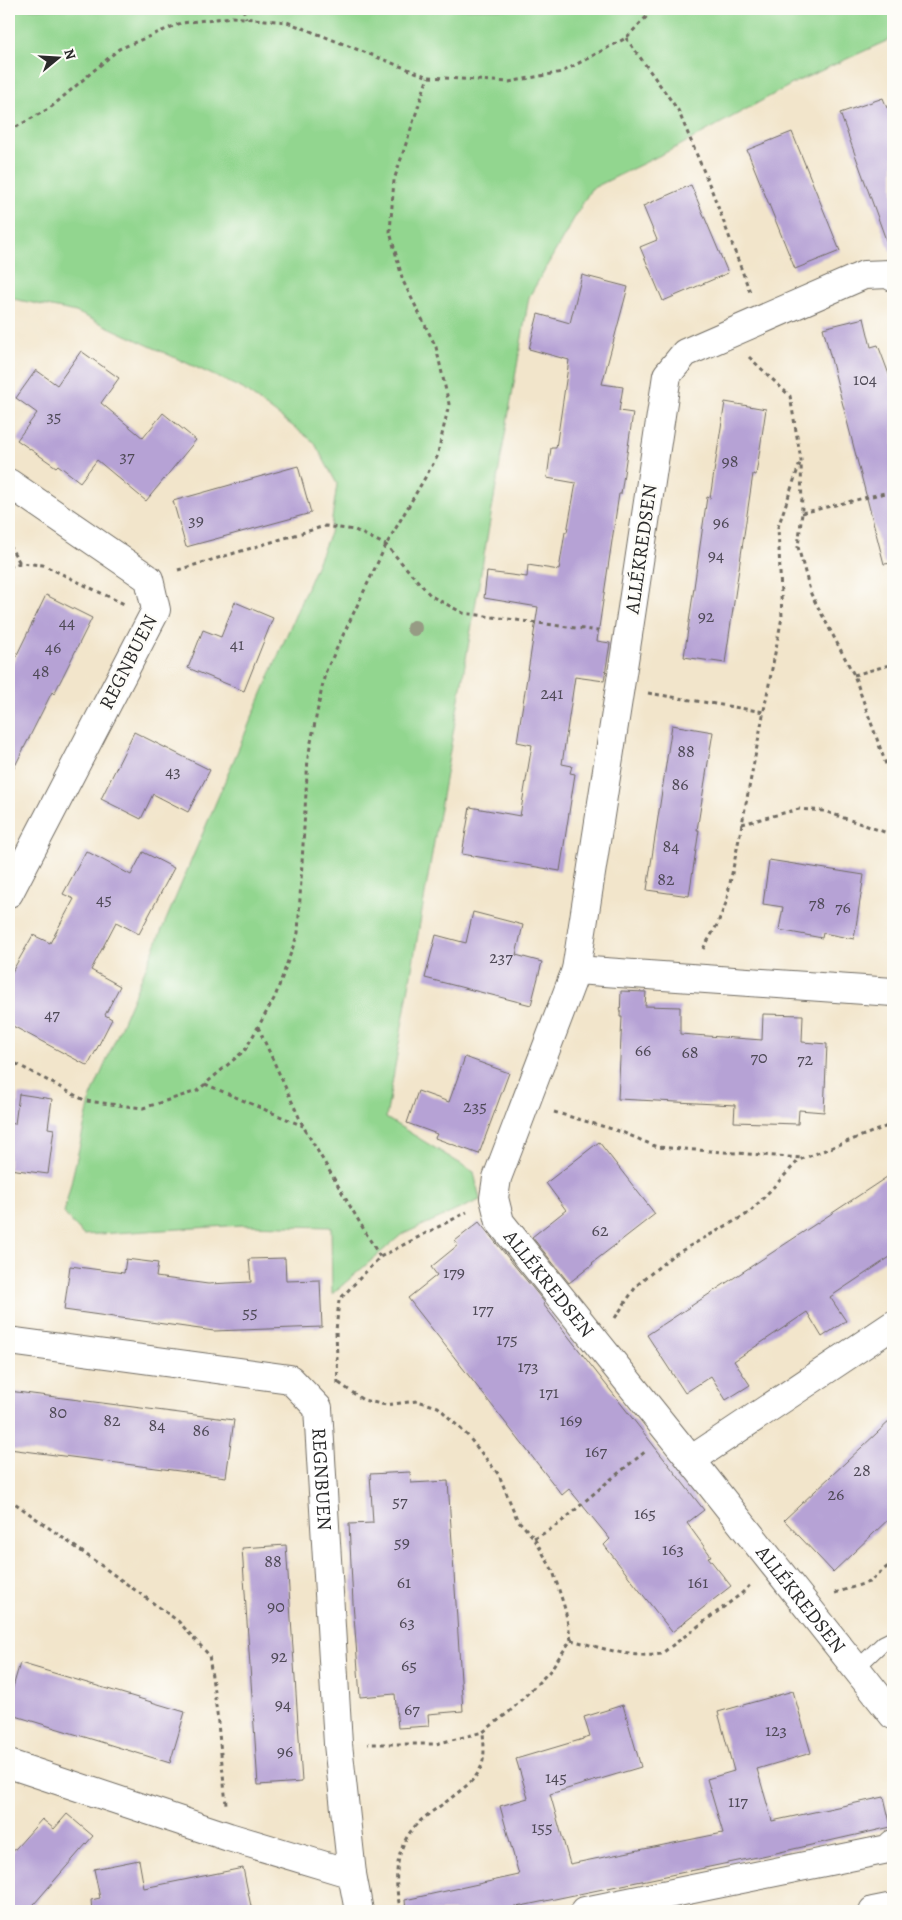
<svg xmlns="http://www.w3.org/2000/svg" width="902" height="1920" font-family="Alegreya,serif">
<rect width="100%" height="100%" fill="#fdfcf7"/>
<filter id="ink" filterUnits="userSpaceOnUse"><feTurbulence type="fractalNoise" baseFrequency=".02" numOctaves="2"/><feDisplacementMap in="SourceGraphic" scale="10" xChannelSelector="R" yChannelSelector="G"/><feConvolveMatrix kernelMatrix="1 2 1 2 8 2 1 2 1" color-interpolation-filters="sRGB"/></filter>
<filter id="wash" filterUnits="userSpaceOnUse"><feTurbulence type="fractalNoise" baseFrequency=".0096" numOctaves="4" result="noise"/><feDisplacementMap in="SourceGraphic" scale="20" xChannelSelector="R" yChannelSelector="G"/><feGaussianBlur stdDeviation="1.12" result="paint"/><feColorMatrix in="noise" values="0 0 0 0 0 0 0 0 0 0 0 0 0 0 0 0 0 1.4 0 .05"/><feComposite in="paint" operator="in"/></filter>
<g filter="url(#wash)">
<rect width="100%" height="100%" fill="#f2e5cb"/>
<polygon fill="#92d68f" stroke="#5e805d" points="9,9 893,9 893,38 796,82 679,146 591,189 529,297 386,1118 474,1172 480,1200 401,1235 332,1294 331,1227 243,1225 83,1235 64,1213 91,1097 330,533 337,484 314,442 243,389 76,312 9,298"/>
<g id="blocks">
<g fill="#b6a2d5">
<polygon points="883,98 887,108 893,106 893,250 890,251 840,113"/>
<polygon points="792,132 840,251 795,269 747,150"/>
<polygon points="691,185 728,273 663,301 640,247 657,240 643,206"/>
<polygon points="582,275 628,287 602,384 623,387 619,411 633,413 621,494 619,494 597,641 610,643 604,681 575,677 562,764 572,766 570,773 575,774 560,871 462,854 470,807 520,816 532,745 517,742 538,607 484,598 487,572 527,577 528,565 559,570 565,532 567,532 576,483 547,478 551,448 556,448 569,360 529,349 538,314 570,323"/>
<polygon points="864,318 871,347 878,345 893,385 893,563 884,564 823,328"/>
<polygon points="81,351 119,378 101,403 143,438 163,413 196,440 146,501 97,460 80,482 58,465 56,467 17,440 37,413 16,398 36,370 57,385"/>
<polygon points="725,402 766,409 756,475 753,474 725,663 684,657 707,497 710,498"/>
<polygon points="298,466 311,513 186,547 173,501"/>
<polygon points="46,595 92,618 54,694 52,692 9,778 9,671"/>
<polygon points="235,602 273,618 244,691 188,668 203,630 221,637"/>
<polygon points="672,725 713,732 697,830 699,830 689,896 647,890"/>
<polygon points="134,732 210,770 188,812 153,794 141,819 101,799"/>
<polygon points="86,851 131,875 143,852 174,868 139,934 116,922 91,970 120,986 105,1015 112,1019 88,1066 9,1024 9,977 33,935 50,943 74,899 63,894"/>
<polygon points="769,860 864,875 854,939 823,933 822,938 779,930 783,907 763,904"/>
<polygon points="473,912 523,925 516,955 542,962 531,1005 425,978 436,935 466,943"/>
<polygon points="621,991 646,992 645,1006 680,1007 680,1034 762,1040 763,1014 803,1015 802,1042 827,1044 824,1112 799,1110 798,1124 734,1122 735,1105 618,1099 622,1017 620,1017"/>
<polygon points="465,1057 509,1073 479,1154 435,1138 437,1134 407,1123 418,1091 449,1102"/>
<polygon points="19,1094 52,1099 48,1128 54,1129 48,1174 9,1169 9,1123 15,1124"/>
<polygon points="599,1142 655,1214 592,1263 593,1264 569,1283 532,1237 566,1210 546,1183"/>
<polygon points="893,1173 893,1255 830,1297 846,1321 822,1337 807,1312 734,1361 750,1385 726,1400 711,1376 685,1393 647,1335"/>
<polygon points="479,1222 545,1303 543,1304 704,1510 687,1523 711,1556 708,1557 731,1586 672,1632 604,1545 610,1539 569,1489 562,1495 408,1298 437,1275 431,1267 458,1245 455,1241"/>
<polygon points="285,1258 286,1281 320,1280 322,1327 214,1331 64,1310 70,1266 124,1273 126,1259 158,1263 156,1277 208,1284 251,1282 249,1259"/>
<polygon points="9,1391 234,1420 226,1477 9,1449"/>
<polygon points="893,1418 893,1515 833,1572 784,1520"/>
<polygon points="410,1472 411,1483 448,1481 463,1711 428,1714 429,1726 398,1728 395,1694 360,1697 353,1603 349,1524 373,1523 370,1474"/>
<polygon points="286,1545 302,1782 258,1785 242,1548"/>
<polygon points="20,1663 185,1712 170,1763 9,1714 9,1701"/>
<polygon points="793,1691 811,1753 757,1769 772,1821 884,1797 891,1827 767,1855 497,1911 406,1911 405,1900 519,1875 500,1806 528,1798 516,1759 590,1737 584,1717 623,1705 641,1767 550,1794 570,1864 723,1833 707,1779 734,1771 718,1712"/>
<polygon points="67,1814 93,1836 28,1911 9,1911 9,1856 42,1819 54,1829"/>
<polygon points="139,1860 144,1888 243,1868 252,1911 92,1911 91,1900 100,1898 94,1869"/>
</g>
</g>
</g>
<g filter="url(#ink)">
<use href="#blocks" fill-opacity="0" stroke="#716c63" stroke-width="1"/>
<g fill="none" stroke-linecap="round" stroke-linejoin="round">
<g stroke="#716c63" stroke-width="16">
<polyline id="lane" points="856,1669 883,1643 893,1638"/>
</g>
<g stroke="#716c63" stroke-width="30">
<g id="street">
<path id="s1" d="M893 277 890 274 864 275 685 353 667 375 628 635 576 970 497 1178 494 1198 500 1222 691 1460 893 1715"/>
<polyline points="9,483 149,579 156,610 9,893"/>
<polyline points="576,970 893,992"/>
<path id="s2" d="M9 1341 290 1379 318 1408 338 1744 352 1874 359 1911"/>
<polyline points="691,1460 893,1325"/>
<polyline points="9,1764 229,1837 352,1874"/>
<polyline points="585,1911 888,1849 893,1844"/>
</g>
</g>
<g stroke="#716c63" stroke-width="30">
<polyline id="secondary" points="873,1911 893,1907"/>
</g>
<g stroke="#716c63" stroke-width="3" stroke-dasharray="4 4" stroke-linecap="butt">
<polyline points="243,9 246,18"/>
<polyline points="626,38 678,110 712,191 750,292"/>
<polyline points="9,131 50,108 119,49 181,23 232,17 287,22 428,77 509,82 562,72 626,38 654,9"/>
<polyline points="749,357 790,396 801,460 802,513 798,547 811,594 854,675 892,781 893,788"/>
<polyline points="802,513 893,491"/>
<polyline points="9,545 20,563"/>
<polyline points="9,567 20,563 43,565 124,604"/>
<polyline points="178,570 325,526 355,530 386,545 431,596 463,613 598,631"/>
<polyline points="854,675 893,664"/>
<polyline points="648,693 764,712"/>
<polyline points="742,824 799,809 824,811 893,835"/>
<polyline points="703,949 717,925 726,903 742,824 782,617 778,527 801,460"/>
<polyline points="258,1027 303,1126 380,1257"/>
<polyline points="9,1060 86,1101 143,1108 197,1091 245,1050 275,997 298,933 308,757 325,673 386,545 437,457 449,404 436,347 403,281 390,232 394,180 428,77"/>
<polyline points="205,1084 303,1126"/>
<polyline points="554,1112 622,1132 657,1147 802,1158"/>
<polyline points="615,1318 637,1285 672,1256 749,1213 799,1160 893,1124"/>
<polyline points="339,1383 363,1400 386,1405 417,1401 438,1407 468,1436 499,1475 517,1519 534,1538 553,1571 565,1609 571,1640 549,1672 509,1712 483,1732 436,1744 368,1744"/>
<polyline points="338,1384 336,1331 339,1300 380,1257 467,1212"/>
<polyline points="9,1499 178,1621 209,1655 217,1713 226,1804"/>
<path d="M534 1538C560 1527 576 1508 597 1491 613 1477 630 1464 646 1451"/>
<polyline points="835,1593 869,1582 893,1562"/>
<path d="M571 1640C600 1647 631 1659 661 1654L741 1594 751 1584"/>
<path d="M401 1911C393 1882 395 1847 416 1825 426 1815 439 1807 450 1799 459 1791 471 1784 478 1773 486 1761 484 1746 483 1732"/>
</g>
<use href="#lane" stroke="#fff" stroke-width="14"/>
<use href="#street" stroke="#fff" stroke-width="28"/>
<use href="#secondary" stroke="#fff" stroke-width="28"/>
</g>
<circle fill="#969b84" cx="414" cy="628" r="8"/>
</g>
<g text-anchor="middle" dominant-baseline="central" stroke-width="5" stroke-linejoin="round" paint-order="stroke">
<g font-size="18" fill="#4e4956">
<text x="865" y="379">104</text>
<text x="54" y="416">35</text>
<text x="127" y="456">37</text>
<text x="730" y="461">98</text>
<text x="196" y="520">39</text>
<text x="721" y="522">96</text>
<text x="716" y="555">94</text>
<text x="706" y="616">92</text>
<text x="67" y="622">44</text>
<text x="237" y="644">41</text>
<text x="53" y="647">46</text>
<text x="41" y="671">48</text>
<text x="552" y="693">241</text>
<text x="686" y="751">88</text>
<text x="173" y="771">43</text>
<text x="680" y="784">86</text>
<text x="671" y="846">84</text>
<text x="666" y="879">82</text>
<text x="104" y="899">45</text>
<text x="817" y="903">78</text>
<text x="843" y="907">76</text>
<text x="501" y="957">237</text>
<text x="52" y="1014">47</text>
<text x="643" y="1050">66</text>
<text x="690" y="1052">68</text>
<text x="759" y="1057">70</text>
<text x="805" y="1059">72</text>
<text x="475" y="1106">235</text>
<text x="600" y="1230">62</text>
<text x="454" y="1272">179</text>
<text x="483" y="1309">177</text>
<text x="250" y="1312">55</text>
<text x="507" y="1339">175</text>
<text x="528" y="1366">173</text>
<text x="549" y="1392">171</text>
<text x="58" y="1412">80</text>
<text x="112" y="1420">82</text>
<text x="571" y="1420">169</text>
<text x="157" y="1425">84</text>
<text x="201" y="1430">86</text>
<text x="596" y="1451">167</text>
<text x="862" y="1470">28</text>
<text x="836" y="1494">26</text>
<text x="400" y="1501">57</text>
<text x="645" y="1513">165</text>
<text x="402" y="1542">59</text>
<text x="673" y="1549">163</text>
<text x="273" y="1561">88</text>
<text x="404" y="1582">61</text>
<text x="698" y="1582">161</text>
<text x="276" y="1606">90</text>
<text x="407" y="1622">63</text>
<text x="279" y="1656">92</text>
<text x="409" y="1665">65</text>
<text x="283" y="1704">94</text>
<text x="412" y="1709">67</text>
<text x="776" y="1730">123</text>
<text x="285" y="1751">96</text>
<text x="556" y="1777">145</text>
<text x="738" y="1801">117</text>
<text x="542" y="1827">155</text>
</g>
<g font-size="20" fill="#2b2b2b" stroke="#fdfcf7">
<text transform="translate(641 549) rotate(-82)">ALLÉKREDSEN</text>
<text transform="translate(128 662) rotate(-63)">REGNBUEN</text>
<text stroke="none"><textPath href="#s1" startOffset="1202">ALLÉKREDSEN</textPath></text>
<text stroke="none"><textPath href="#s2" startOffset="395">REGNBUEN</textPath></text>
<text stroke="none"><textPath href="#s1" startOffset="1606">ALLÉKREDSEN</textPath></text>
</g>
</g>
<rect width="902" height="1920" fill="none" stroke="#fdfcf7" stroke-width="30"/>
<g transform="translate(58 58) rotate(72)" stroke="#fdfcf7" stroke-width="4" paint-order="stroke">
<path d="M0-4L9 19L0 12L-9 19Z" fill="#2b2b2b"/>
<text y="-8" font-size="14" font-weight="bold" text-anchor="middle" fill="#2b2b2b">N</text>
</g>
</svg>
